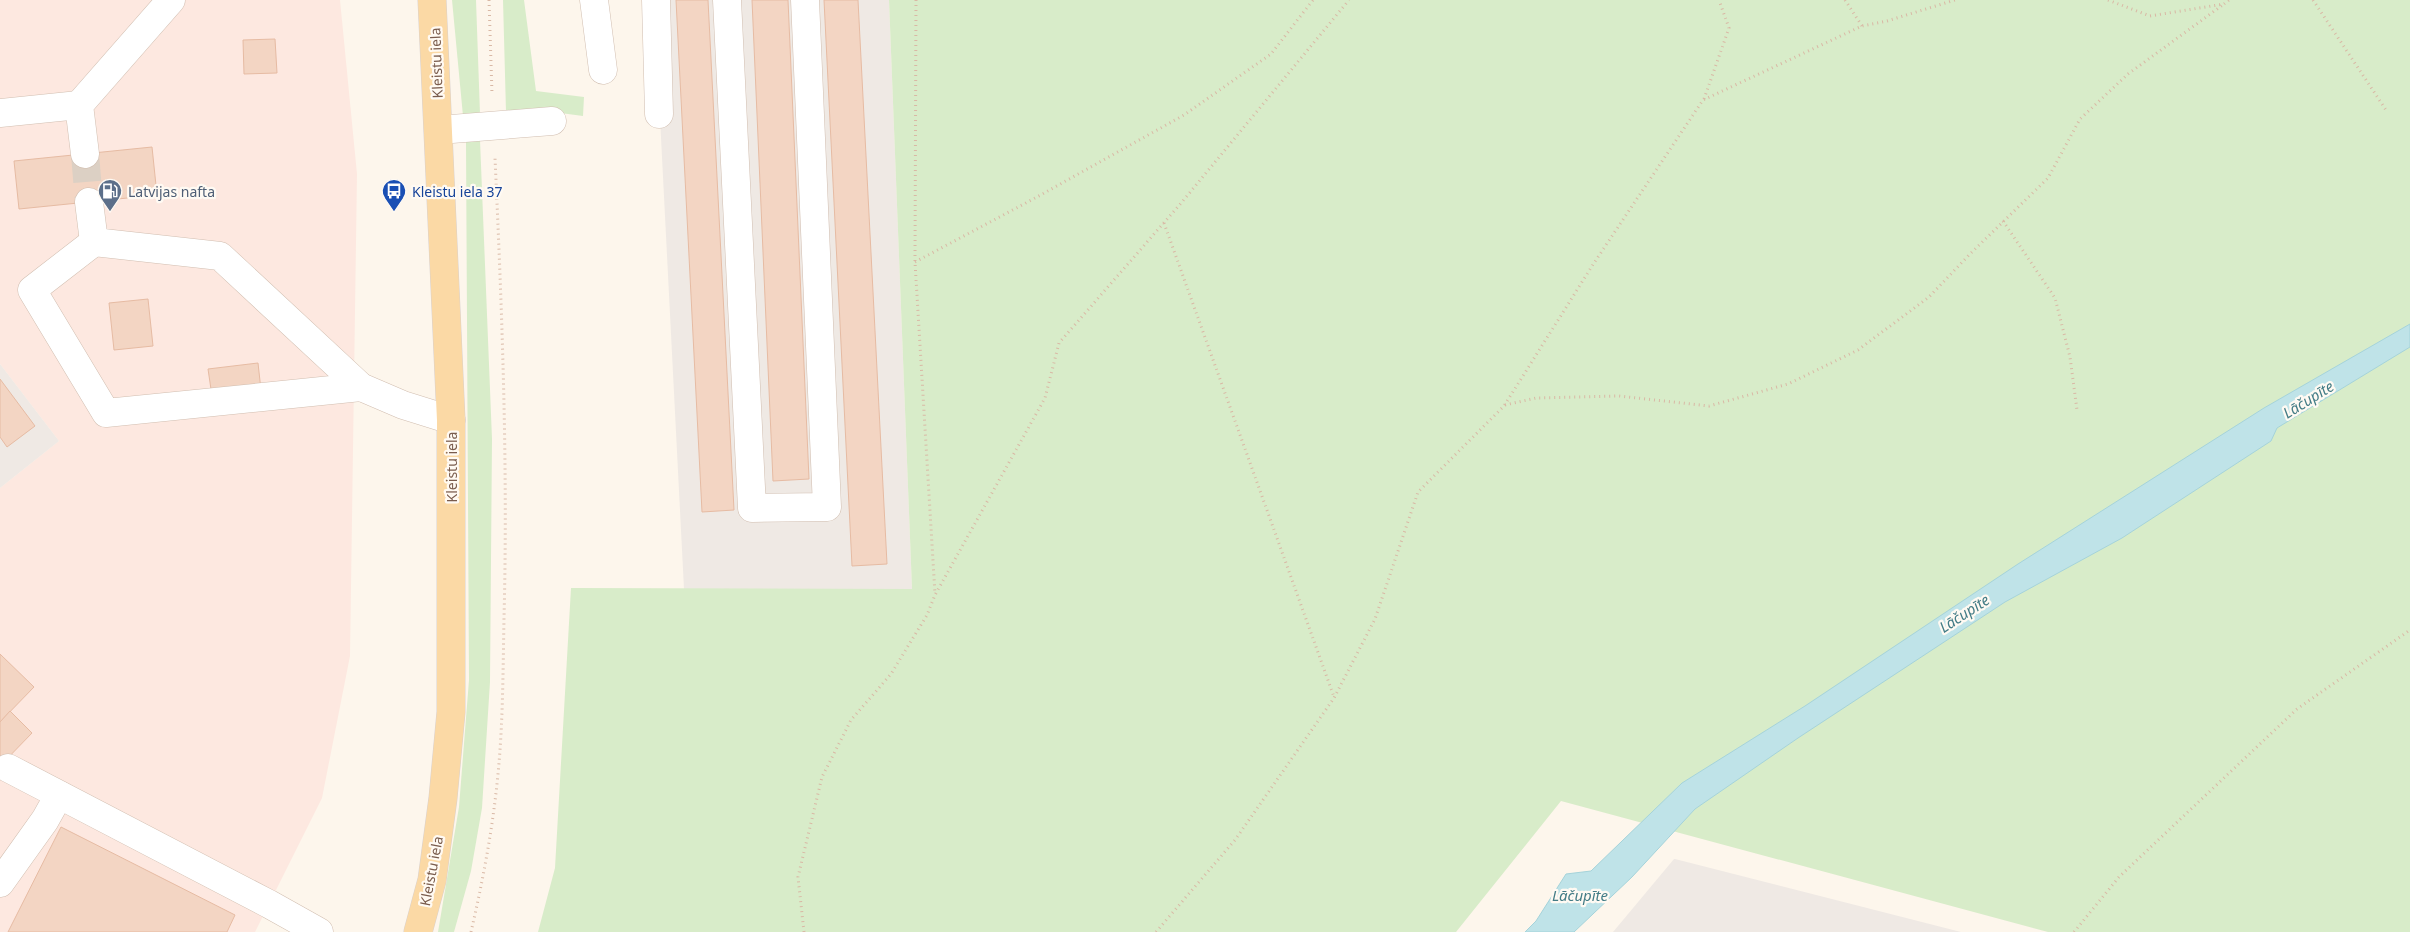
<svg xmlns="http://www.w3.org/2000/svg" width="2410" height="932" font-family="'Noto Sans',sans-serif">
<rect width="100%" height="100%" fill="#fdf6ec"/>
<polygon fill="#fde8e0" points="0,0 340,0 357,174 350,656 322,798 255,932 0,932 0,488 59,441 0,364"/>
<g fill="#efe9e4">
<polygon points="654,0 889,0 912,589 684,589"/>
<polygon points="0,364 59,441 0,488"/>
<polygon points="1674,859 1675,859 1961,932 1613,932"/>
</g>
<g fill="#d8ecc9">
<polygon points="452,0 476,0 480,114 463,116"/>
<polygon points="503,0 524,0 536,91 584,97 583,116 538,110 506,112"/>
<polygon points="889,0 2410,0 2410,932 2048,932 1561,801 1456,932 538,932 555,868 571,588 912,589"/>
<polygon points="480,140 492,439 490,682 482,808 471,871 454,932 438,932 459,807 469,680 466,142"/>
</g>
<polygon fill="#bfe3e8" stroke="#a5d3da" points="2410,324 2410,347 2277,428 2271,441 2122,538 2005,602 1798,738 1695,809 1632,877 1574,932 1525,932 1536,921 1566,874 1591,871 1682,783 1805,706 2018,564 2264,408"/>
<g fill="#f3d5c3" stroke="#e6bba3">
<polygon points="676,0 708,0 734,510 702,512"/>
<polygon points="752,0 788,0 809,479 773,481"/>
<polygon points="824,0 858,0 887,564 852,566"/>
<polygon points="275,39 277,73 244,74 243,40"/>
<polygon points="152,147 157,195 19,209 14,161"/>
<polygon points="148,299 153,346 114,350 109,303"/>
<polygon points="258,363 261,390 212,396 208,369"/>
<polygon points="0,379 35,426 7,447 0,437"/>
<polygon points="0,654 34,687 0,722"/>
<polygon points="10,711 32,733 0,766 0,722"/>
<polygon points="61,827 235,915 227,932 8,932"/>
</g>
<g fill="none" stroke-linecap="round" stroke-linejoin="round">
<polyline stroke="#dcd0c4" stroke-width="28" stroke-dasharray="28 14" stroke-linecap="butt" points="85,154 89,202"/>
<g stroke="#d1beb0" stroke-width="29">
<g id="minor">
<polyline points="594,0 603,70"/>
<polyline points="656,0 659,114"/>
<polyline points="727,0 752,508 827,507 805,0"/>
<polyline points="0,113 79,105"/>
<polyline points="439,130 552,121"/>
<polyline points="85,154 79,105 171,0"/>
<polyline points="89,202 94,242 220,256 361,387 403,405 451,420"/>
<polyline points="94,242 32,290 106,413 361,387"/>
<polyline points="8,768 269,904 319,932"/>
<polyline points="0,883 45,820 59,795"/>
</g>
</g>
<g stroke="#dad1cd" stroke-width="29">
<polyline id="major" points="418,932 432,880 443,798 451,712 451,420 432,0"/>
</g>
<g stroke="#d9b8a5" stroke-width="3" stroke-dasharray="1 4" stroke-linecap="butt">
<polyline points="489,0 492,94"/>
<polyline points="916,0 915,262 935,594"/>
<polyline points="1845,0 1862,26"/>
<polyline points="2108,0 2150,16 2224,4 2229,0"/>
<polyline points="2313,0 2386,110"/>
<polyline points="1704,99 1729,28 1719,0"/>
<polyline points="2003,221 2055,298 2070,357 2077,410"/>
<polyline points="1164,223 1334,697"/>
<polyline points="915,262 1037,197 1184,115 1271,54 1313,0"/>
<polyline points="1505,405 1536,398 1619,396 1709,406 1788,384 1858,350 1929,297 1969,255 2048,178 2080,119 2128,74 2224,4"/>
<path d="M471 932C483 880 493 827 498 774 503 723 503 670 504 618 508 465 502 311 495 158"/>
<polyline points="804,932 798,877 822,777 851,720 891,674 927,615 935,595 1045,398 1059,343 1182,202 1349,0"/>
<polyline points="1156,932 1235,840 1334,698 1375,619 1418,492 1504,406 1594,263 1703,100 1862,26 1887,21 1955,0"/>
<polyline points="2074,932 2119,877 2297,709 2410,630"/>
</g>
<use href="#minor" stroke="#fff" stroke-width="28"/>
<use href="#major" stroke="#fbd9a5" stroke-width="28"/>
</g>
<defs>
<g id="fuel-pin" transform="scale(1.25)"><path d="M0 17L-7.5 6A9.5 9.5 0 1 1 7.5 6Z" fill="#5c6f8a" stroke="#fffaf3"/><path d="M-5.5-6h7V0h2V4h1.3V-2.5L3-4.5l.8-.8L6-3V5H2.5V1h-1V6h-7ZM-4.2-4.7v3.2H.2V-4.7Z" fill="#fff"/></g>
<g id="bus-pin" transform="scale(1.25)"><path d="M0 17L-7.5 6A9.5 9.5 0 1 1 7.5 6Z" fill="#1a4fb4" stroke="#fffaf3"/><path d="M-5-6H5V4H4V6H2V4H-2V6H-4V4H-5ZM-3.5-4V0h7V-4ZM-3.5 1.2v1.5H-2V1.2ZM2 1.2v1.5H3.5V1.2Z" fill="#fff"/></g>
</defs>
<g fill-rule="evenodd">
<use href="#fuel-pin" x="110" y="191"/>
<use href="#bus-pin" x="394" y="191"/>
</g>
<g text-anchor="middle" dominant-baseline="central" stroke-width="4.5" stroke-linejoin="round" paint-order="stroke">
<g font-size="14" fill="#7a5c4d" stroke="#fffaf3">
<text transform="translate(436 63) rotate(-92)">Kleistu iela</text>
<text transform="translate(451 467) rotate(-90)">Kleistu iela</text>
<text transform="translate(431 871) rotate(-79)">Kleistu iela</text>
</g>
<g font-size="14" fill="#4e5e75" stroke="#fffaf3" text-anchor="start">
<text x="128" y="191">Latvijas nafta</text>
</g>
<g font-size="14" fill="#164399" stroke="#fffaf3" text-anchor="start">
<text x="412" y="191">Kleistu iela 37</text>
</g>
<g font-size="15" font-style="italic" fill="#437c86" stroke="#fffaf3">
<text transform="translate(2308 399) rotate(-32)">Lāčupīte</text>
<text transform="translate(1964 613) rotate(-33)">Lāčupīte</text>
<text x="1580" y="895">Lāčupīte</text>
</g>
</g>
</svg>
